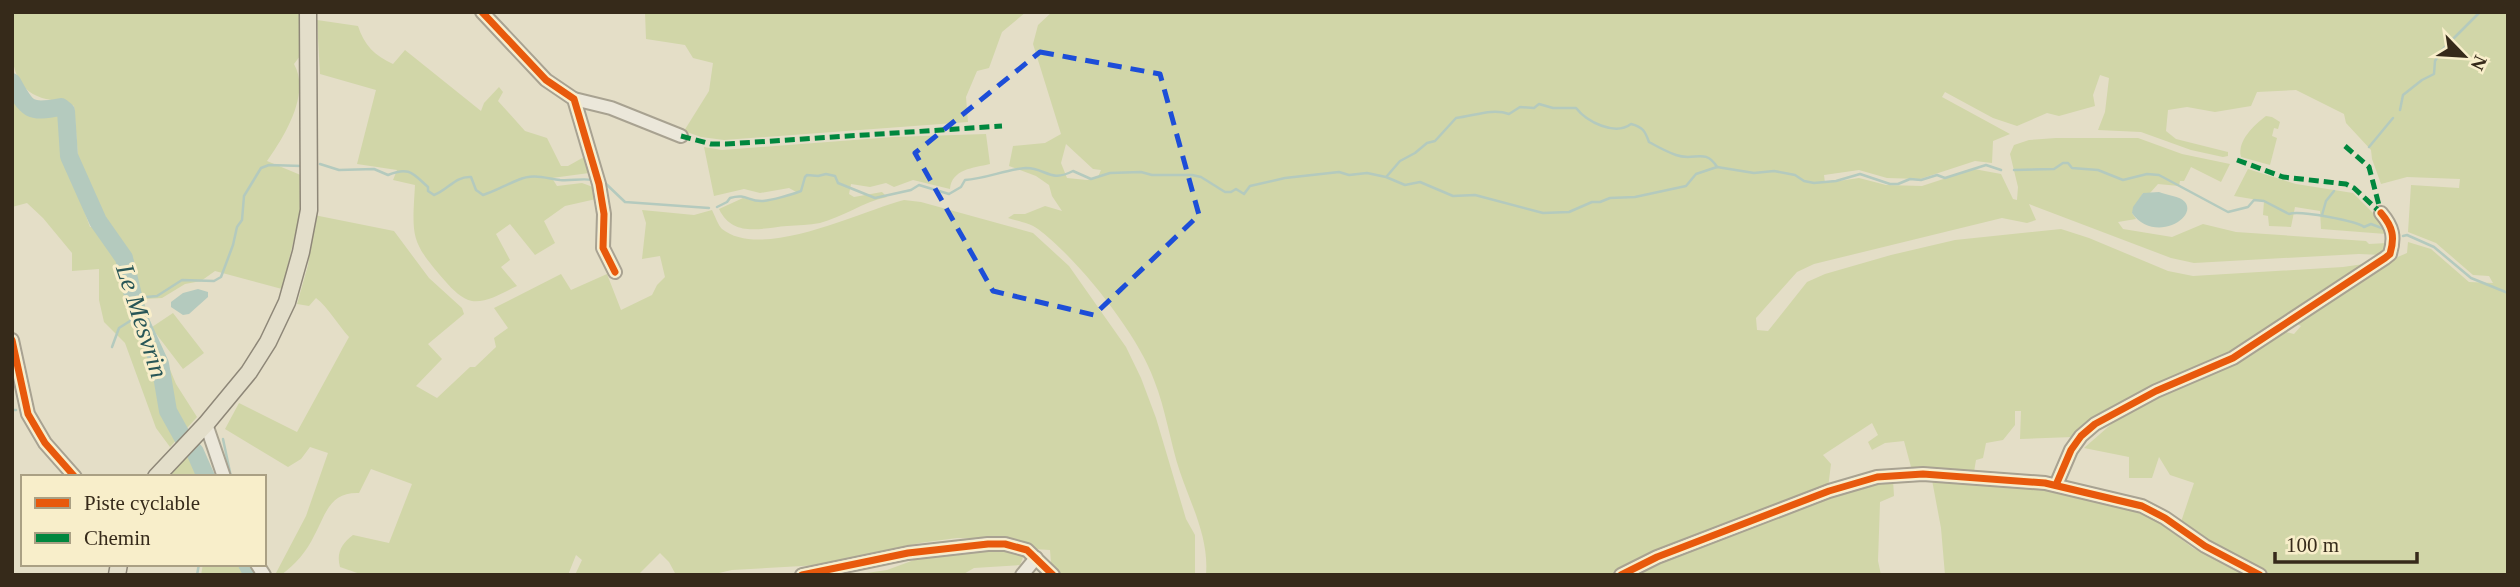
<svg xmlns="http://www.w3.org/2000/svg" width="2520" height="587" font-family="Georgia,serif">
<rect width="100%" height="100%" fill="#e4dec7"/>
<g fill="#d1d6a8" fill-rule="evenodd">
<path d="M12 12 302 13 300 56 294 64C311 94 284 137 267 161L303 176 300 214 282 289 215 271 201 281 185 284 162 298 143 299 152 327 173 313 204 353 183 369 154 331 176 384 197 417 170 447 156 428 125 343 104 322 99 300V269L72 271V253L43 218 27 203 12 207V95C26 118 35 119 59 113L65 158 90 227 112 228 98 204 78 156 74 106C63 100 53 101 42 98 5 86 12 43 12 12Z"/>
<polygon points="645,12 1026,12 1002,32 989,68 977,71 966,97 968,122 724,140 701,137 684,131 709,91 713,63 693,58 685,45 646,39"/>
<path d="M1052 12H2508V575H2272L2210 542 2181 522 2194 483 2170 475 2159 457 2152 478H2129V457L2084 448 2124 413 2282 331 2294 334 2301 326 2295 323 2386 262 2407 253 2408 242 2431 249 2469 282 2493 283 2489 276 2473 275 2436 243 2408 232 2411 185 2459 188 2460 179 2407 177 2381 184 2372 159 2371 150 2346 123 2344 114 2296 90 2257 92 2251 106 2215 112 2187 107 2168 110 2166 131 2176 139 2228 152V156L2223 157 2191 150 2141 132 2098 130 2105 112 2109 78 2100 75 2093 95 2095 106 2059 116 2047 113 2017 126 1993 118 1945 92 1942 97 2010 134 1993 141 1992 163 1975 161 1920 179 1887 178 1859 170 1824 175 1825 183 1859 178 1886 185 1922 186 1974 169 2001 174 2013 199 2017 200 2018 187 2010 154 2014 145 2029 140 2056 138H2138L2182 154 2230 164 2221 182 2191 167 2184 181H2180L2179 186 2158 184 2150 193H2143L2132 213 2136 219 2118 222 2123 229 2172 237 2203 224 2236 232 2366 241 2369 244 2387 243V251L2382 255 2359 254 2194 263 2171 258 2029 204 2036 220 2027 223 2002 218 1814 264 1797 272 1756 318 1757 330 1768 331 1807 282 1825 274 1891 255 1955 240 2061 229 2089 238 2168 271 2193 276 2343 267 2371 263 2233 355 2113 406 2073 437 2020 439 2021 411H2015V425L2003 440 1986 443 1983 458 1976 460 1974 472 1911 467 1904 441 1885 443 1872 450 1868 442 1878 435 1872 423 1823 455 1831 464 1828 488 1648 555 1613 575H1206C1209 538 1192 507 1180 472 1170 442 1166 410 1154 380 1138 334 1077 258 1038 229 1030 223 1018 221 1008 218L1014 214H1025L1045 206 1062 211 1052 196 1049 185 1036 176 1009 166 1013 146 1045 143 1061 134 1033 44 1038 25ZM1066 144 1093 169 1101 170 1098 177 1087 180 1067 178 1061 163Z"/>
<path d="M317 20 358 26C364 45 375 56 393 64L405 50 481 111 484 103 499 87 503 92 498 101 525 131 547 138 561 166H568L584 157 589 173 552 178 557 186 582 183 593 187 596 199 565 206 544 221 555 243 535 255 510 224 496 234 510 260 501 267 517 286C504 292 487 303 472 301 462 299 452 289 446 282 410 241 412 238 415 185L393 180 397 170 357 164 376 90 320 74Z"/>
<path d="M2266 116 2272 117 2280 122 2278 129 2274 128 2272 136 2277 138 2270 165 2241 157C2237 141 2254 125 2266 116Z"/>
<path d="M986 134 990 164C973 168 952 169 950 189L913 180 894 187 886 183 870 187 851 184 849 194 854 197 882 192 887 197C863 202 843 217 820 223 809 225 798 225 787 226 761 228 733 238 719 209L743 198 760 202 798 193 789 188 760 193 744 189 714 196 704 147 722 150 893 137Z"/>
<polygon points="2248,169 2296,184 2353,193 2382,222 2386,234 2321,229 2320,211 2295,207 2291,227 2269,226 2268,216 2263,215 2264,201 2234,196"/>
<path d="M904 200 921 202 1033 233 1069 266 1126 347 1141 378 1156 418 1186 519 1195 535V575H1060L1051 563 1050 550 1034 549 1014 540 957 538 920 543 820 565 732 570 710 575H676L669 562 660 553 638 575H575L582 560 576 555 568 575H363L340 567C336 553 342 543 353 535L389 543 412 484 371 469 359 493C329 492 326 514 314 536 307 551 295 565 281 575L276 573 306 516 328 453 310 447 301 459 288 467 225 429 239 403 297 432 349 337C338 325 328 307 316 298L309 306 297 304 308 265 314 215 394 231 429 278 462 308 464 314 428 344 442 359 416 386 437 398 470 367H475L496 347 494 338 508 328 494 308 561 274 571 290 607 274 621 310 652 295 657 285 665 277 660 256 642 259 646 223 642 210 694 215 712 210C715 216 718 225 722 229 762 261 861 211 904 200Z"/>
<polygon points="186,455 194,458 202,477 169,477"/>
<polygon points="1893,480 1894,496 1880,502 1878,561 1881,575 1636,575 1654,564 1773,520 1827,496"/>
<polygon points="1932,480 1989,486 2020,485 2051,489 2141,513 2156,520 2193,548 2250,575 1945,575 1941,528"/>
<polygon points="988,551 1009,551 1024,555 1020,565 974,568 962,575 853,575 887,570 925,556"/>
<polygon points="203,564 239,564 247,575 201,575"/>
</g>
<g fill="#b4cabe">
<path d="M2159 192C2166 195 2180 196 2185 202 2198 218 2154 244 2132 213L2133 207 2143 193Z"/>
<polygon points="198,289 208,292 208,297 189,314 183,315 171,307 171,302 183,293"/>
</g>
<g fill="none" stroke-linecap="round" stroke-linejoin="round">
<g stroke="#b4cabe" stroke-width="2.5">
<polyline points="2400,110 2403,95 2422,80 2434,74 2435,61 2441,51 2480,12"/>
<polyline points="2369,147 2393,118"/>
<path d="M320 164 339 170 374 169 388 175C410 166 413 174 428 187V191L434 195C448 190 455 176 471 177L476 190 483 195C496 191 505 185 518 180 533 173 545 178 560 180 571 181 582 178 593 180"/>
<path d="M2014 170 2054 169 2063 163H2068L2072 168 2098 170 2123 180 2147 174 2159 175 2228 212 2248 207 2254 200 2264 201 2289 214C2299 210 2357 221 2364 227L2371 224 2387 230"/>
<path d="M1387 176 1400 161 1415 153 1427 143 1435 141 1456 118C1474 116 1492 108 1509 114L1520 107 1534 108 1539 104 1553 108H1576C1587 122 1615 136 1631 124 1643 127 1645 131 1649 142 1658 147 1667 152 1676 155 1694 162 1705 147 1717 167"/>
<polyline points="603,181 625,202 709,208"/>
<path d="M717 207 727 202 730 198C747 193 748 202 763 201 772 200 791 195 801 191L805 177 807 175 818 176 826 174 835 176 838 183 875 198 911 190 919 185 949 194 961 187 965 180C985 179 1007 169 1026 168 1046 168 1050 183 1073 171L1091 179 1110 173 1141 172 1152 175H1192L1201 177 1225 192H1231L1236 189 1244 194 1250 186 1285 178 1339 172 1349 175 1367 173 1386 177 1405 185 1420 182 1453 196 1475 195 1543 213 1569 212 1592 202H1600L1610 198 1635 197 1686 186 1696 174 1717 167 1754 173 1774 171 1795 175 1804 181 1814 183 1836 181 1860 174 1890 184H1898L1910 179 1921 180 1937 175 1945 178 1986 165 2001 170"/>
<polyline points="2322,215 2326,201 2334,191"/>
<polyline points="2403,236 2407,235 2434,247 2471,278 2508,293"/>
<polyline points="135,303 146,297 157,296 182,280 214,281 221,277 233,245 237,227 242,220 244,196 261,168 269,165 302,166"/>
<polyline points="112,347 119,328 138,316"/>
<polyline points="12,410 16,410"/>
<polyline points="223,439 231,477"/>
<polyline points="197,575 199,564"/>
</g>
<g stroke="#b4cabe" stroke-width="18">
<path d="M12 82C27 110 29 113 61 107L66 111 69 156 98 221 124 258 138 316 160 364 168 411 183 438 195 452 206 477"/>
<polyline points="247,564 253,575"/>
</g>
<g stroke="#a8a291" stroke-width="16">
<g id="minor">
<polyline points="482,12 546,80 574,99 599,184 604,214 603,248 615,272"/>
<polyline points="574,99 611,108 681,136"/>
<polyline points="12,340 28,414 45,443 75,477"/>
<polyline points="206,424 224,477"/>
<path d="M2056 485 2071 450 2081 436 2095 424 2156 391 2233 358 2385 258 2390 254C2395 237 2393 227 2381 213"/>
<polyline points="257,564 264,575"/>
<polyline points="802,575 908,553 988,544 1005,544 1027,550 1053,575"/>
<polyline points="1022,575 1036,558"/>
<polyline points="1621,575 1657,557 1829,491 1877,477 1923,474 2045,483 2142,506 2165,518 2205,546 2260,575"/>
</g>
</g>
<g stroke="#8e8778" stroke-width="19">
<g id="major">
<polyline points="156,477 206,424 249,372 268,342 287,302 301,252 309,210 308,12"/>
<polyline points="117,575 119,564"/>
</g>
</g>
<use href="#minor" stroke="#ebe7da" stroke-width="12"/>
<use href="#major" stroke="#e3deca" stroke-width="16"/>
<g stroke="#00873e" stroke-width="5" stroke-dasharray="10 5" stroke-linecap="butt">
<polyline points="681,136 711,144 726,144 1002,126"/>
<polyline points="2345,146 2369,167 2381,213"/>
<polyline points="2237,160 2283,177 2346,184 2354,188 2381,213"/>
</g>
<g stroke="#f8eeca" stroke-width="11">
<g id="cycleway">
<polyline points="482,12 546,80 574,99 599,184 604,214 603,248 615,272"/>
<polyline points="12,340 28,414 45,443 75,477"/>
<path d="M2056 485 2071 450 2081 436 2095 424 2156 391 2233 358 2385 258 2390 254C2395 237 2393 227 2381 213"/>
<polyline points="802,575 908,553 988,544 1005,544 1027,550 1053,575"/>
<polyline points="1621,575 1657,557 1829,491 1877,477 1923,474 2045,483 2142,506 2165,518 2205,546 2260,575"/>
</g>
</g>
<use href="#cycleway" stroke="#e8590c" stroke-width="7"/>
</g>
<path fill="none" stroke="#1d4ed8" stroke-width="5" stroke-dasharray="14 9" stroke-linejoin="round" d="M1040 52 1160 74 1199 215 1094 315 993 291 915 153Z"/>
<g text-anchor="middle" dominant-baseline="central" stroke-width="6" stroke-linejoin="round" paint-order="stroke">
<g font-size="26" font-style="italic" fill="#285657" stroke="#f8eeca">
<text transform="translate(142 321) rotate(72)">Le Mesvrin</text>
</g>
</g>
<rect width="2520" height="587" fill="none" stroke="#362a1a" stroke-width="28"/>
<rect x="21" y="475" width="245" height="91" fill="#f8eeca" stroke="#aaa084" stroke-width="2"/>
<rect x="35" y="498" width="35" height="10" fill="#e8590c" stroke="#aaa084" stroke-width="2"/>
<text x="84" y="510" font-size="21" fill="#362a1a">Piste cyclable</text>
<rect x="35" y="533" width="35" height="10" fill="#00873e" stroke="#aaa084" stroke-width="2"/>
<text x="84" y="545" font-size="21" fill="#362a1a">Chemin</text>
<g transform="translate(2464 56) rotate(115)" stroke="#f8eeca" stroke-width="5" paint-order="stroke">
<path d="M0-5L12 26L0 18L-12 26Z" fill="#362a1a"/>
<text y="-10" font-size="19" font-weight="bold" text-anchor="middle" fill="#362a1a">N</text>
</g>
<path d="M2275 552v10h142v-10" fill="none" stroke="#362a1a" stroke-width="3.5"/>
<text x="2286" y="552" font-size="21" fill="#362a1a" stroke="#f8eeca" stroke-width="5" paint-order="stroke">100 m</text>
</svg>
